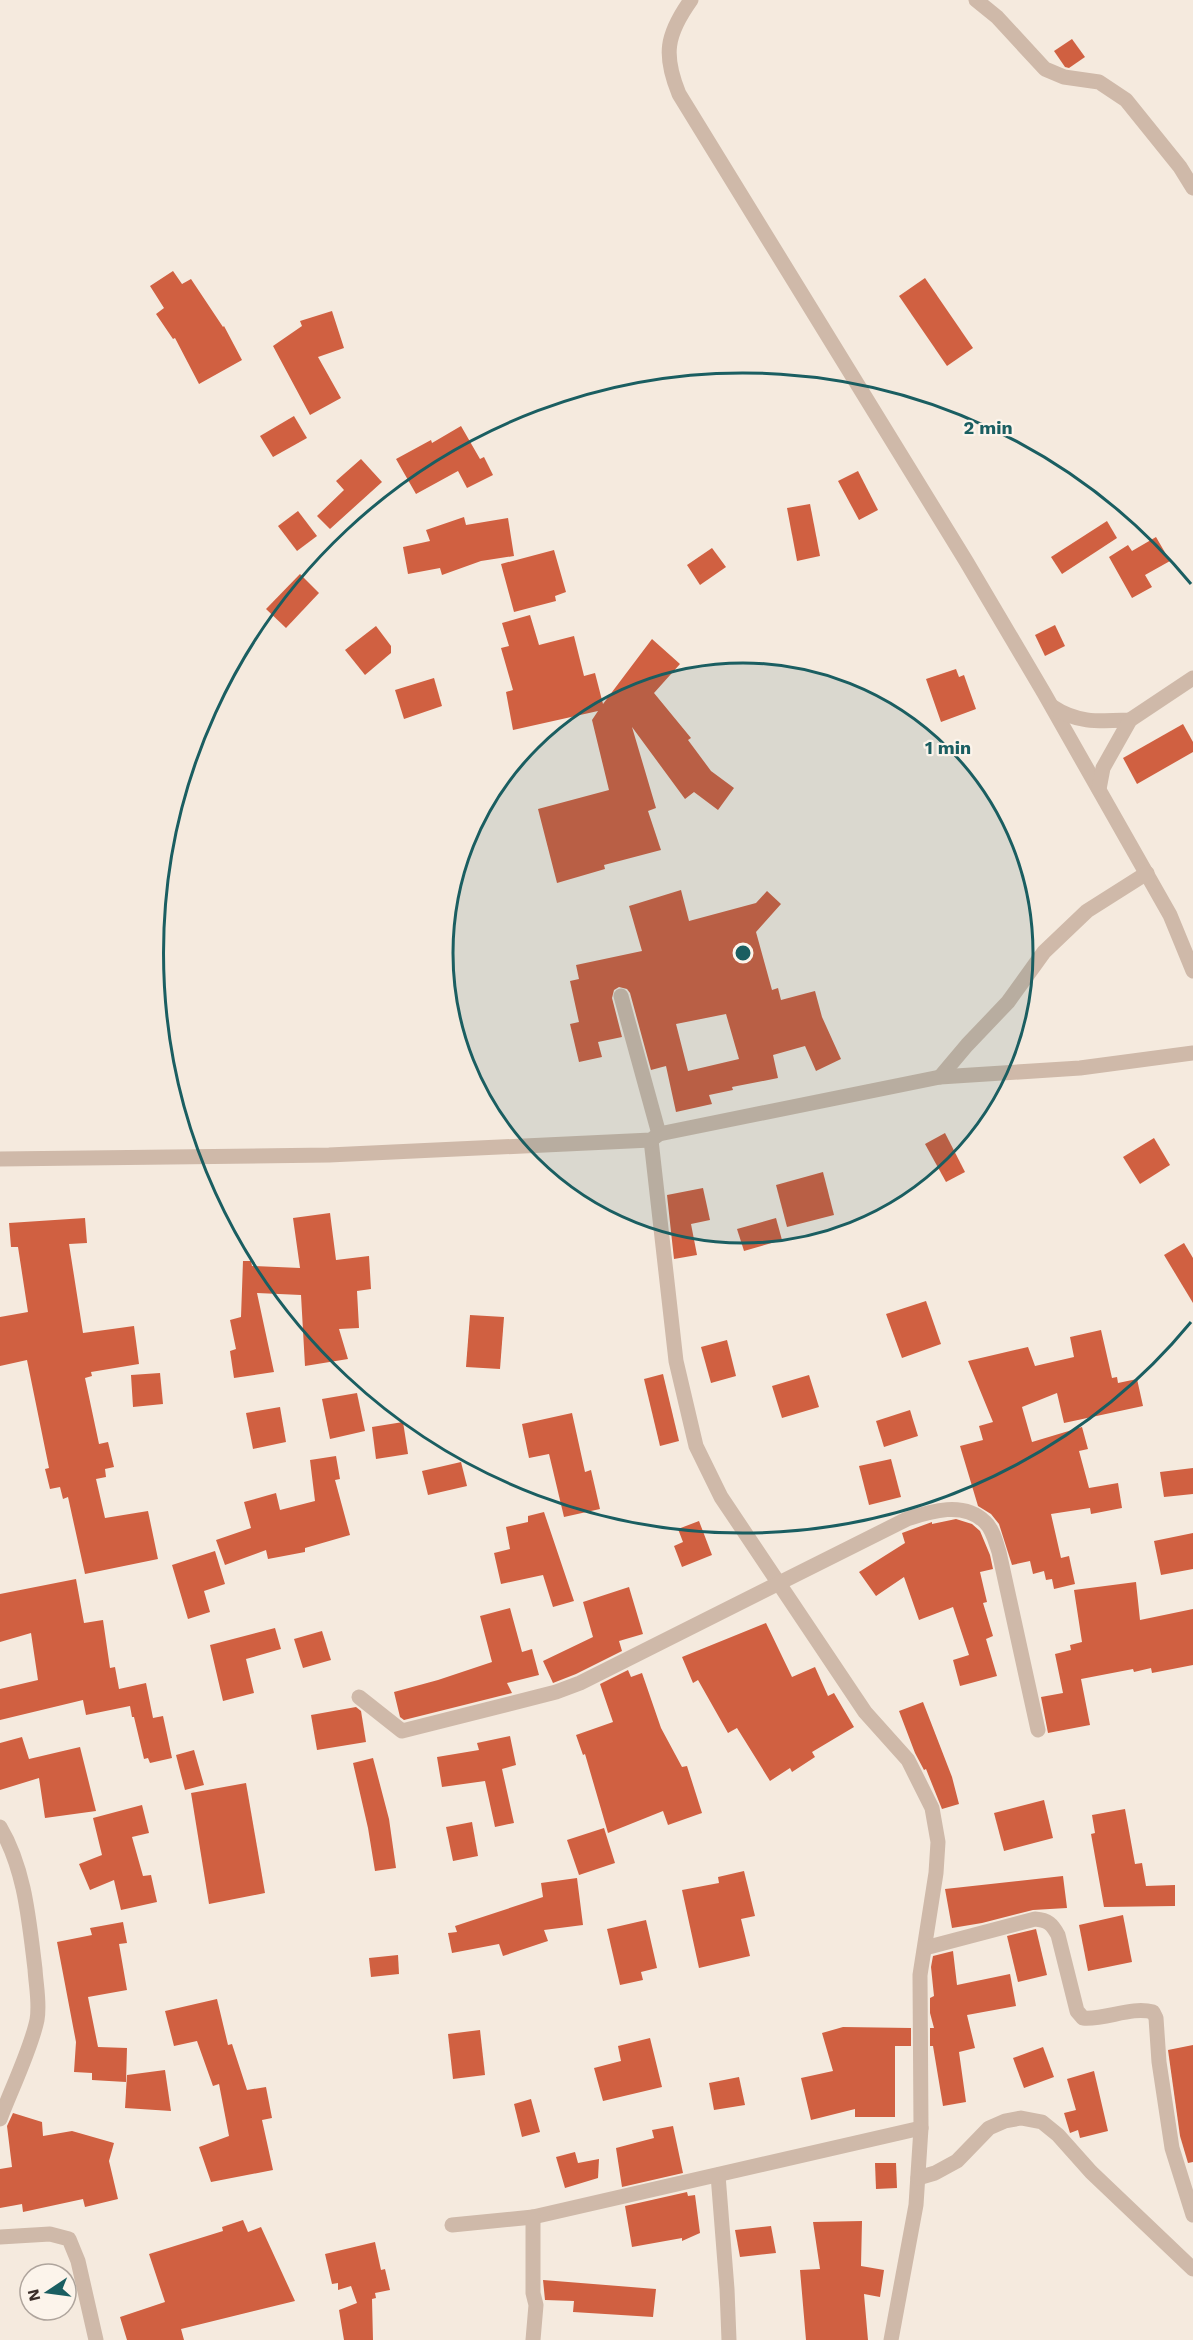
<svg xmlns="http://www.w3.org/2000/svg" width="1193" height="2340" font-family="'Work Sans',sans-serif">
<rect width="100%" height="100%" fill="#f5eade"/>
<g fill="#d06041" fill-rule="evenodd">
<polygon points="1072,39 1085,57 1069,68 1065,67 1054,51"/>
<polygon points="173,271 182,284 191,279 223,327 224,326 242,360 199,384 175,338 173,339 156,314 164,308 150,286"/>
<polygon points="925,278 973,348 947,366 899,296"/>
<polygon points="332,311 344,348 318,357 341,398 310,415 273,346 302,326 300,321"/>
<polygon points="294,416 307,438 273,457 260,436"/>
<polygon points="461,426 480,459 484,457 493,475 467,488 458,471 416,494 396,459 431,440 432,443"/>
<polygon points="361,459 382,482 330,529 317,516 344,490 336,481"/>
<polygon points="858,471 878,510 859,520 838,481"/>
<polygon points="810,504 820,556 797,561 787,508"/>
<polygon points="298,511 317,536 297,551 278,526"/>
<polygon points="464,517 466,525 508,518 514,556 481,561 442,575 440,568 408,574 403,547 430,541 426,530"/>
<polygon points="1107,521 1117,538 1062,574 1051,557"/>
<polygon points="1156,537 1170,561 1145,575 1152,587 1132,598 1109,557 1128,545 1132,551"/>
<polygon points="712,548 726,567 700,585 687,565"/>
<polygon points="554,550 566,592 555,596 556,601 514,612 501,564"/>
<polygon points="300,574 319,593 286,628 266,609"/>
<polygon points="530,615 539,645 574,636 584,676 595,673 603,704 652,639 680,664 654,693 691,738 688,740 711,771 734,788 718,810 694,792 685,799 632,727 656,808 648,811 661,850 604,865 605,869 557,883 538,809 609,790 592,720 598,711 513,730 506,692 513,690 501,648 509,646 502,623"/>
<polygon points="1055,625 1065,646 1045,656 1035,635"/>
<polygon points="376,626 391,646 391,653 365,675 345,650"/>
<polygon points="956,669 959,677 964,675 976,709 941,722 926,679"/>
<polygon points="434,678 442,706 404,719 395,690"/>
<polygon points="1183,724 1193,742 1193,752 1137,784 1123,758"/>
<path d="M681 890 689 921 756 903 767 891 781 904 756 932 772 990 778 988 781 1000 815 991 822 1017 841 1059 816 1071 805 1046 773 1055 778 1078 732 1087 733 1090 709 1095 712 1104 676 1112 666 1066 651 1070 630 993 627 989 619 987 614 990 612 998 622 1037 598 1042 602 1057 579 1062 570 1024 579 1022 570 981 579 979 576 965 642 951 629 906ZM726 1014 739 1059 688 1071 676 1024Z"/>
<polygon points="945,1133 965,1172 946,1182 925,1144"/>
<polygon points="1154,1138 1170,1165 1140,1184 1123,1157"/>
<polygon points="823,1172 834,1215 787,1227 776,1185"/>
<polygon points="703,1188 710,1220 691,1224 697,1255 674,1259 667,1195"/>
<polygon points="330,1213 336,1260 369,1256 371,1289 357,1291 359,1328 339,1329 348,1359 305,1366 301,1295 257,1293 274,1372 234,1378 230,1351 236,1349 230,1320 241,1317 243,1261 251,1261 252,1266 300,1268 293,1218"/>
<polygon points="85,1218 87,1243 69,1244 83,1333 134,1326 139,1364 91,1372 92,1376 85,1378 99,1444 108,1442 114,1467 105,1469 106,1477 96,1479 105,1518 148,1511 158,1559 85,1574 68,1497 63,1499 60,1487 50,1489 45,1469 49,1468 27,1360 0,1366 0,1317 28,1312 18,1247 11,1247 9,1223"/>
<polygon points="776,1218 782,1240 744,1251 737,1229"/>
<polygon points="1184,1243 1193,1258 1193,1303 1164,1255"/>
<polygon points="926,1301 941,1344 902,1358 886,1314"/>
<polygon points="470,1315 504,1317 500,1369 466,1367"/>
<polygon points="1101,1330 1112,1378 1117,1377 1118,1383 1137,1379 1143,1406 1064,1423 1057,1393 1022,1407 1032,1442 1082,1427 1088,1449 1079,1451 1089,1488 1118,1483 1122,1508 1091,1514 1090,1508 1051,1514 1061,1558 1069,1556 1075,1584 1054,1589 1052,1579 1046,1580 1044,1571 1033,1574 1030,1561 1012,1565 999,1524 991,1514 978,1506 960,1446 983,1440 979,1426 993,1422 968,1361 1028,1347 1035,1366 1074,1357 1070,1337"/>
<polygon points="727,1340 736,1376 711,1383 701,1347"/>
<polygon points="160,1373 163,1404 133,1407 131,1375"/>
<polygon points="663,1374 679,1441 660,1446 644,1379"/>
<polygon points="809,1375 819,1407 782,1418 772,1386"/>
<polygon points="357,1393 365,1431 330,1439 322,1399"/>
<polygon points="280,1407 286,1442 253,1449 246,1413"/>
<polygon points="910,1410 918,1436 884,1447 876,1421"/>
<polygon points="572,1413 585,1472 591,1470 600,1509 564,1517 549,1454 529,1458 522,1424"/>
<polygon points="403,1422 408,1454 376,1459 372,1427"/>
<polygon points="336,1456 340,1479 335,1480 350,1535 305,1548 305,1552 268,1559 266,1550 225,1565 216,1540 251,1528 244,1502 276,1493 280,1510 315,1501 310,1460"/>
<polygon points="891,1459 901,1497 869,1505 859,1466"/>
<polygon points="461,1462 467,1486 428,1495 422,1471"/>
<polygon points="1193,1468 1193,1494 1164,1497 1160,1472"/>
<polygon points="544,1512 574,1601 553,1607 543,1575 501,1584 494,1553 510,1549 506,1527 528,1522 528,1516"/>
<polygon points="956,1519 972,1524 980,1531 990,1555 993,1569 980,1572 987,1602 983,1603 993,1636 986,1639 997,1676 960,1686 953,1660 969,1655 953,1607 919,1620 904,1577 876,1596 859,1572 905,1543 902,1533 932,1522 932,1524"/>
<polygon points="699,1521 712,1555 682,1567 674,1546 683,1542 678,1529"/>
<polygon points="1193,1533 1193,1569 1161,1575 1154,1541"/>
<polygon points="215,1551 225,1584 204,1591 210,1612 188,1619 172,1565"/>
<polygon points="76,1579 84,1623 103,1620 110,1668 115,1667 119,1689 146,1683 153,1718 163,1716 172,1758 150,1763 148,1758 144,1759 134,1717 132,1717 130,1706 86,1715 83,1700 0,1720 0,1689 38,1680 31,1633 0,1642 0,1594"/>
<polygon points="1136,1582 1140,1620 1193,1609 1193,1665 1152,1673 1151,1668 1134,1672 1133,1669 1081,1679 1090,1725 1048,1733 1041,1697 1063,1693 1055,1654 1071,1650 1070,1645 1082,1642 1074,1590"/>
<polygon points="629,1587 643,1634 619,1641 622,1651 576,1674 553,1683 543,1661 593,1637 583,1602"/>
<polygon points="510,1608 522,1652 532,1649 539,1675 507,1683 512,1693 404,1720 400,1717 394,1692 438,1680 492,1662 480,1616"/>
<polygon points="766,1623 792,1677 815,1667 828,1696 834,1693 854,1727 812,1752 815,1757 792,1772 790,1768 770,1781 737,1728 728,1733 698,1680 693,1683 682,1657"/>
<polygon points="275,1628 281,1649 246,1659 254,1693 223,1701 210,1645"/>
<polygon points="322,1631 331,1660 303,1668 294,1639"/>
<polygon points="628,1670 631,1677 642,1673 661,1728 682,1767 687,1766 702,1813 668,1825 663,1811 608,1833 585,1754 583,1755 576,1735 613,1722 600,1684"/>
<polygon points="923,1702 952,1777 959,1804 942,1809 926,1769 924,1770 915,1753 899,1711"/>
<polygon points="356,1707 361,1711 366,1742 317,1750 311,1715"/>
<polygon points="510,1736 516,1765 502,1769 514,1823 495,1827 485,1781 442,1787 437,1757 479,1750 477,1743"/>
<polygon points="22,1737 29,1759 80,1747 96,1811 45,1818 39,1778 0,1790 0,1743"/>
<polygon points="194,1750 204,1785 185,1790 176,1755"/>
<polygon points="373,1758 389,1819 396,1868 375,1871 368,1828 353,1763"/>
<polygon points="246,1783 265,1893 209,1904 191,1793"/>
<polygon points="1044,1800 1053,1838 1004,1851 994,1813"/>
<polygon points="142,1805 149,1833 132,1837 143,1876 151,1875 157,1902 121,1910 114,1880 90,1890 79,1864 102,1855 93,1818"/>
<polygon points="1125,1809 1135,1864 1142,1863 1146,1886 1175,1885 1175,1906 1104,1907 1091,1834 1095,1833 1092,1815"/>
<polygon points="472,1822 478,1856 453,1861 446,1827"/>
<polygon points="604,1828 615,1863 579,1875 567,1840"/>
<polygon points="744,1871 755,1916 741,1919 750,1956 699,1968 682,1890 719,1883 718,1877"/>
<polygon points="1063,1876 1067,1908 1033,1910 982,1923 952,1928 945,1889"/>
<polygon points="577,1878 583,1925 544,1930 548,1941 503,1956 499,1944 452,1953 448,1933 457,1932 455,1926 543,1897 541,1883"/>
<polygon points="1123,1915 1132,1962 1088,1971 1079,1925"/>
<polygon points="646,1920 657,1968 641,1972 643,1980 620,1985 607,1929"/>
<polygon points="123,1922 127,1943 119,1944 127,1990 88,1997 98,2047 127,2048 126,2082 92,2080 92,2073 74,2072 76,2042 57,1942 92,1935 90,1928"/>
<polygon points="1036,1929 1047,1975 1018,1982 1007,1936"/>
<polygon points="953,1951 957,1985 1010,1974 1016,2006 967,2015 975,2048 959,2052 966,2102 943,2106 933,2046 930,2046 930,2028 934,2028 930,2013 930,1998 934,1996 931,1967 933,1956"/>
<polygon points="398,1955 399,1974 371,1977 369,1958"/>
<polygon points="217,1999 228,2045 232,2044 247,2090 266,2087 272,2118 262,2120 273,2170 211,2182 199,2147 229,2136 219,2084 213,2086 197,2041 174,2046 165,2011"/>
<polygon points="843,2027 911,2028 911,2046 895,2046 895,2117 855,2117 855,2109 811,2120 801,2078 833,2071 822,2033"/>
<polygon points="480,2030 485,2075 453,2079 448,2034"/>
<polygon points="650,2038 662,2087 603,2101 594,2068 621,2061 618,2046"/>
<polygon points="1193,2045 1193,2162 1188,2163 1180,2136 1168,2050"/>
<polygon points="1043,2047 1054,2077 1024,2088 1013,2058"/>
<polygon points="165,2070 171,2111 125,2108 127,2075"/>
<polygon points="1094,2071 1108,2131 1080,2138 1078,2130 1070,2133 1064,2113 1076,2110 1067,2079"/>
<polygon points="739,2077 745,2105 714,2110 709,2083"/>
<polygon points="531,2099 540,2132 522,2137 514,2104"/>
<polygon points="13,2113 42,2122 43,2136 72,2131 114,2143 109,2161 118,2199 85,2207 83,2199 23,2212 22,2204 0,2208 0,2169 12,2167 7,2126"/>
<polygon points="673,2126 683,2173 622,2187 616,2148 654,2138 652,2130"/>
<polygon points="575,2152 578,2163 599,2159 598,2178 565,2188 556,2157"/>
<polygon points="875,2163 896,2163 897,2188 876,2189"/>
<polygon points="687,2192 688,2196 695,2195 700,2233 682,2241 682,2238 632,2247 625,2206"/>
<polygon points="243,2220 248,2232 261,2227 295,2301 181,2329 184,2340 127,2340 120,2317 165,2302 149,2254 223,2231 222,2227"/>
<polygon points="862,2221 861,2266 884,2270 880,2297 864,2294 868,2340 806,2340 800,2270 820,2269 813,2222"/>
<polygon points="771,2226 776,2253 740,2257 735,2230"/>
<polygon points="375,2242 381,2270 385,2269 390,2290 375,2293 376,2298 372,2299 373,2340 344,2340 339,2310 357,2303 351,2286 338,2290 338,2283 332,2284 325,2254"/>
<polygon points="543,2280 656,2289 653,2317 573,2312 574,2301 545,2300"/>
</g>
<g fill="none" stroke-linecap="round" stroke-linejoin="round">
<g stroke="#cfb9a9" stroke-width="15">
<path d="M691 0C666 35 663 55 679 94L966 561 1044 693 1170 915 1193 971"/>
<polyline points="976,0 997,17 1045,69 1064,77 1099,82 1126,100 1180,167 1193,188"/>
<path d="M1053 707C1078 724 1102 721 1130 720"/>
<polyline points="1099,789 1103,768 1130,720 1193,678"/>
<polyline points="621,996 659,1134"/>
<polyline points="940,1077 967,1045 1008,1002 1044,952 1087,911 1147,873"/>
<polyline points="651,1140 676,1361 696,1446 721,1497 865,1712 908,1760 932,1808 938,1842 936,1873 920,1975 921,2128 916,2205 891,2340"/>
<polyline points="0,1159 329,1155 651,1140 659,1134 940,1077 1080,1068 1193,1053"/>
<path d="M359 1697 402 1731 556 1692 580 1683 907 1519C931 1511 964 1501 985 1522 993 1529 996 1543 999 1552L1038 1730"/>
<path d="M0 1827C25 1869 29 1921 35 1969 36 1986 40 2003 37 2020 31 2049 11 2090 0 2119"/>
<path d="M925 1948 1035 1919C1048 1920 1052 1924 1058 1935L1077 2011 1083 2018C1106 2020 1131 2006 1153 2012L1156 2018 1159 2062 1172 2148 1193 2215"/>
<polyline points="718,2175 727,2289 729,2340"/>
<polyline points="918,2178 935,2173 957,2161 989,2128 1005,2121 1021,2118 1042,2122 1058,2135 1091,2172 1193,2269"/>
<polyline points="452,2225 533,2217 921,2128"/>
<polyline points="0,2237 50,2234 69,2239 78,2261 96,2340"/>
<polyline points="533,2340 536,2305 533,2293 533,2217"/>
</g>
</g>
<circle cx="743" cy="953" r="290" fill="#1a5e61" fill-opacity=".12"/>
<g fill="none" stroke="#1a5e61" stroke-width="3">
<circle cx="743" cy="953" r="290"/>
<path d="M1191 1322A580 580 0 1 1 1191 584"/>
</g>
<circle cx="743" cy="953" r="9" fill="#1a5e61" stroke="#fcf4eb" stroke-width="3"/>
<g font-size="18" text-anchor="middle" font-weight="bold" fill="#1a5e61" stroke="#fcf4eb" stroke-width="4.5" stroke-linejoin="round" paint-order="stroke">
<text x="988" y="434">2 min</text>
<text x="948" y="754">1 min</text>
</g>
<g transform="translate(48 2292) rotate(257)"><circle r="28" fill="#fcf4eb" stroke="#afa59d" stroke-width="1.5"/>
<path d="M0-4.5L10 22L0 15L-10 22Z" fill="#1a5e61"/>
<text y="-9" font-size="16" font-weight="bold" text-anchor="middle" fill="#3b2e29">N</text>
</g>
</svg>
